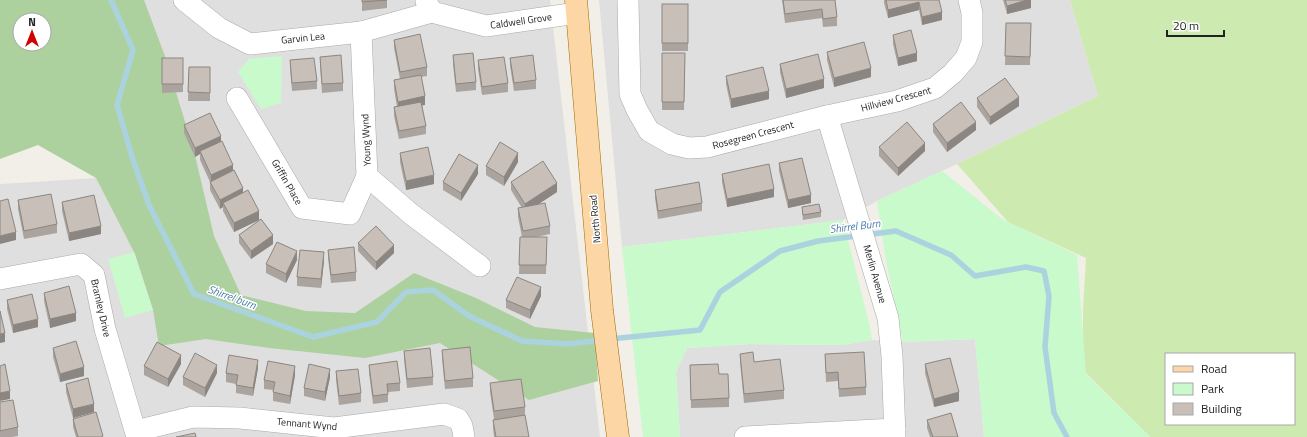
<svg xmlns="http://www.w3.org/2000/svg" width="1307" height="437" font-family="'Titillium Web',sans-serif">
<rect width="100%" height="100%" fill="#f2efe9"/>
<g fill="#e0dfdf">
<polygon points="134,0 550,0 600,437 0,437 0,184 96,178"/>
<polygon points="599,0 1070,0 1098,96 957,164 877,201 843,220 622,247"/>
<polygon points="975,339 984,437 680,437 676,372 687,348 750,344 842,345 872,340 903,342"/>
</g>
<path fill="#cdebb0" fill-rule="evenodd" d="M1070 0H1307V437H1150L1083 370V310L1086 258 1008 222 957 164 1098 96ZM1166 354H1294V424H1166Z"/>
<path fill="#add19e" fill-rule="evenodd" d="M0 0H144L165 56 194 151 214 236 241 295 306 311 355 313 414 273 476 298 535 327 595 333 598 381 529 400 440 343 365 358 269 348 206 339 159 346 153 310 135 254 96 178 38 145 0 159ZM20 20H44V44H20Z"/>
<g fill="#c8facc">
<polygon points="282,56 281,103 261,109 238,72 249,59"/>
<polygon points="942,171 1002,219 1077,255 1086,374 1150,437 984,437 975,339 903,342 886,261 877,201"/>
<polygon points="843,220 869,323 872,340 842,345 750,344 687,348 676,372 680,437 643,437 622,247"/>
<polygon points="134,252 153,310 125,318 108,259"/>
</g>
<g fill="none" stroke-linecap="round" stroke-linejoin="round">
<g stroke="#aad3df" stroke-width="5.5">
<polyline points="111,0 133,50 117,105 133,160 149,205 194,294 313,337 377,322 406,292 433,290 469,316 522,341 568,344 601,340"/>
<polyline points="610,339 700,330 720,292 780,251 818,241 896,231 951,255 975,276 1026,267 1044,271 1049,296 1045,347 1054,413 1067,437"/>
</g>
<g stroke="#a9a9a9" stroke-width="22">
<g id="minor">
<polyline points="184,0 219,28 250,44 361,32 432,12"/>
<polyline points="628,0 630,94 637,110 649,131 672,144 689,148 707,147 827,116 897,101 935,88 953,73 966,58 972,42 972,13 969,0"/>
<polyline points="426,1 432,12 486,26 577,13"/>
<polyline points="361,32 367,176 411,214 480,266"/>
<polyline points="237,98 302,208 350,214 367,176"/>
<polyline points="827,116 888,318 892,356 895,437"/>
<polyline points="0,279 81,264 94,275 105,329 137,437"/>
<polyline points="136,431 193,417 240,418 334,428 444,414 458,419 462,426 464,437"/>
<polyline points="745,437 895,429"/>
</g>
</g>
<g stroke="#a06b00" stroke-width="23">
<polyline id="major" points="576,0 602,310 618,437"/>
</g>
<use href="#minor" stroke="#fff" stroke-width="21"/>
<use href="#major" stroke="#fcd6a4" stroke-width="22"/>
</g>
<g fill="#aba49e">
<polygon points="362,0 387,0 387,8 362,11"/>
<polygon points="782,0 835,0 837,17 837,26 823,27 822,18 785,23"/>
<polygon points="884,0 939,0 942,20 922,25 919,10 888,18 884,3"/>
<polygon points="1003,0 1031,0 1031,8 1007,14"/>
<rect x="662" y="4" width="26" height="47"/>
<polygon points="1006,23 1031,23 1030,65 1005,65"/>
<polygon points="893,35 917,61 898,66 893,44"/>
<polygon points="394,40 427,67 427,76 421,77 425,105 422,105 426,126 426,134 399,139 394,116 394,107 397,107 394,89 394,80 400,79 394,48"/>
<polygon points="827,52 871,77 834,87 827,60"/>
<polygon points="662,53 685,53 684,110 662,110"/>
<polygon points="453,55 476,82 476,90 456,92 453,64"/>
<polygon points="320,57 343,83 343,91 322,93 320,65"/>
<polygon points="162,58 183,58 183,92 162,93"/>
<polygon points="510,58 536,80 536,89 514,91 510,66"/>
<polygon points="290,60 317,81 317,89 292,91 290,68"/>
<polygon points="478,60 508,83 508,92 482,95 478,69"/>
<polygon points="780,64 824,88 786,98 780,72"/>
<polygon points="189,67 210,67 210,101 188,101"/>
<polygon points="726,76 769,99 731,108 726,84"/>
<polygon points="977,98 1019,106 990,125 977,107"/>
<polygon points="933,124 976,130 947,152 933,132"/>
<polygon points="184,125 221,142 233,170 243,193 259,220 234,232 223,211 223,207 220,209 210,190 210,182 200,160 200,154 195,157 184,133"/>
<polygon points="879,147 925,151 898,176 879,156"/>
<polygon points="400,153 434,184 406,190 400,162"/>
<polygon points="518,162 504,186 486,175 486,166"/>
<polygon points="779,163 811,203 788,208 779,171"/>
<polygon points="478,174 461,201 443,190 443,182"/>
<polygon points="722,174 774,197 727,207 722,182"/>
<polygon points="511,182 557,192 537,205 550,226 550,234 536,237 547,237 546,274 519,274 520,237 522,237 518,217 518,208 522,208 511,190"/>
<polygon points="655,190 702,203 702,211 658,219 655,198"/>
<polygon points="18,200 57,224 57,233 24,239 18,209"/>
<polygon points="62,202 101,234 69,241 62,211"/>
<polygon points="802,207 821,212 821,217 803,220 802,211"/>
<polygon points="239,235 273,244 251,259 239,243"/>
<polygon points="358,243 394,253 376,270 358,251"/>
<polygon points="328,250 356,272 356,281 331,283 328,258"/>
<polygon points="297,260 286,283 266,273 266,264"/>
<polygon points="324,261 321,288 297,286 297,277"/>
<polygon points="44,293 76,321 50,328 44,301"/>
<polygon points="541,296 530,319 506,308 506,300"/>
<polygon points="7,300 38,327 13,333 7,309"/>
<polygon points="53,348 84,376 60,382 53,357"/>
<polygon points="442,350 473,378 473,387 445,389 442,358"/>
<polygon points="404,351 433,377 433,385 407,388 404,359"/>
<polygon points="740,354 754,362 784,390 784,399 744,403 740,362"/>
<polygon points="825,354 866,387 866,395 839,397 838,381 826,382"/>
<polygon points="181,364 168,387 144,375 144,366"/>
<polygon points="925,364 959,401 934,407 925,373"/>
<polygon points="369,365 400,383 400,391 388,392 388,402 373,404 369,373"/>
<polygon points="690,365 719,374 729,398 729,407 691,408"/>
<polygon points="258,368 253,396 236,393 236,384 226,382 226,373"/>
<polygon points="336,371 361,393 361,402 339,405 336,380"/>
<polygon points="217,373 205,397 183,385 183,377"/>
<polygon points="295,375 290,404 273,401 273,390 264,389 264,380"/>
<polygon points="330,377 325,401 304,396 304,388"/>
<polygon points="490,383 525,407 525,415 529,437 494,437 493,428 493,420 494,419 490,392"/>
<polygon points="66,384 94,412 73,418 66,392"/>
<polygon points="0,402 18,427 18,436 12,437 0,437"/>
<polygon points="73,419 103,437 76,437 73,427"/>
<polygon points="927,420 958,437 930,437 927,428"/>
</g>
<g fill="#8b8681">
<polygon points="1027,0 1031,0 1031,8 1007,14 1007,6"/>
<polygon points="919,2 919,10 888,18 888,10"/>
<polygon points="942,12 942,20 922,25 922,17"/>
<polygon points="917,53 917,61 898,66 898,58"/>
<polygon points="871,68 871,77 834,87 834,78"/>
<polygon points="824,79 824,88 786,98 786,89"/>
<polygon points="769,91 769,99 731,108 731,99"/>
<polygon points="425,96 425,105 398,110 398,102"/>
<polygon points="1019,97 1019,106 990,125 990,117"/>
<polygon points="976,122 976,130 947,152 947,143"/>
<polygon points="221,136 221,145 200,151 200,154 195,157 195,148"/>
<polygon points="925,143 925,151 898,176 898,168"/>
<polygon points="518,153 518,162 504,186 504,177"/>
<polygon points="233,165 233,173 211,183 211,175"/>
<polygon points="478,165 478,174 461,201 461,193"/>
<polygon points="434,175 434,184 406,190 406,181"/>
<polygon points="557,183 557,192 525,213 525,204"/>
<polygon points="243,188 243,197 223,203 223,207 220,209 220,200"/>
<polygon points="774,189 774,197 727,207 727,199"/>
<polygon points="811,195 811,203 788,208 788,200"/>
<polygon points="259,211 259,220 234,232 234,223"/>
<polygon points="101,226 101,234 69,241 69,233"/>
<polygon points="16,232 16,240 0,244 0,236"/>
<polygon points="273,235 273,244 251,259 251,251"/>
<polygon points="394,245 394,253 376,270 376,262"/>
<polygon points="297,251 297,260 286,283 286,274"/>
<polygon points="324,252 324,261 321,288 321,279"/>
<polygon points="541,287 541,296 530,319 530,310"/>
<polygon points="76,313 76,321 50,328 50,319"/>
<polygon points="38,319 38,327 13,333 13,325"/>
<polygon points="5,333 5,342 0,343 0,334"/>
<polygon points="181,355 181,364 168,387 168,379"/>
<polygon points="258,360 258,368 253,396 253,388"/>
<polygon points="217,365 217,373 205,397 205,388"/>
<polygon points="295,366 295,375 290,404 290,396"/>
<polygon points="84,367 84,376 60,382 60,374"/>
<polygon points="330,369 330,377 325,401 325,392"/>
<polygon points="10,391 10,399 0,401 0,393"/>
<polygon points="959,392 959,401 934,407 934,399"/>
<polygon points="94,404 94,412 73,418 73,409"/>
</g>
<g fill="#c7bfb8" stroke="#8b8681">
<polygon points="362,0 387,0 362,2"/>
<polygon points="783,0 835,0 837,17 823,19 822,9 785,14"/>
<polygon points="886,0 939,0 942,12 922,17 919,2 888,10"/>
<polygon points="1005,0 1027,0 1007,6"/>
<rect x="662" y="4" width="26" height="39"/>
<polygon points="1006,23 1031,23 1030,57 1005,56"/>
<polygon points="911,30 917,53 898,58 893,35"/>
<polygon points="420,34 427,67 400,72 394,40"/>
<polygon points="864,42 871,68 834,78 827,52"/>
<polygon points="473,53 476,82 456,84 453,55"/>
<polygon points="662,53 685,53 684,102 662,102"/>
<polygon points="818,54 824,79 786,89 780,64"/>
<polygon points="341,55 343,83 322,84 320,57"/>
<polygon points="533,55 536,80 514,83 510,58"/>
<polygon points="504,57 508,83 482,87 478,60"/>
<rect x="162" y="58" width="21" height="26"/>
<polygon points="314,58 317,81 292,83 290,60"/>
<polygon points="189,67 210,67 210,93 188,92"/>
<polygon points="763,67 769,91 731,99 726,76"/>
<polygon points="421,75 425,96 398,102 394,80"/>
<polygon points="1005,78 1019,97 990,117 977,98"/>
<polygon points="421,102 426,126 399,131 394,107"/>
<polygon points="961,102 976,122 947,143 933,124"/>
<polygon points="210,113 221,136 195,148 184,125"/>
<polygon points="907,122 925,143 898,168 879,147"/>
<polygon points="222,141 233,165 211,175 200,151"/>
<polygon points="500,142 518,153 504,177 486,166"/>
<polygon points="428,147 434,175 406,181 400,153"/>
<polygon points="459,154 478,165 461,193 443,182"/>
<polygon points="802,158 811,195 788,200 779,163"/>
<polygon points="543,161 557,183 525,204 511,182"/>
<polygon points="769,164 774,189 727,199 722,174"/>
<polygon points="234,170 243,188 220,200 210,182"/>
<polygon points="699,182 702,203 658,211 655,190"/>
<polygon points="248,190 259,211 234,223 223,203"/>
<polygon points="51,194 57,224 24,231 18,200"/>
<polygon points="94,195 101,226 69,233 62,202"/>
<polygon points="8,199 16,232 0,236 0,201"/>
<polygon points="545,203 550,226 523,231 518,208"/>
<polygon points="819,204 821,212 803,215 802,207"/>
<polygon points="261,219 273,235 251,251 239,235"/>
<polygon points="376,226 394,245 376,262 358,243"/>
<polygon points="520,237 547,237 546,265 519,265"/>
<polygon points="277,242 297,251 286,274 266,264"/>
<polygon points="354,247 356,272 331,275 328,250"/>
<polygon points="300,250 324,252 321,279 297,277"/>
<polygon points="517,277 541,287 530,310 506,300"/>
<polygon points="69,286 76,313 50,319 44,293"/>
<polygon points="32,294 38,319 13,325 7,300"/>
<polygon points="0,311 5,333 0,334"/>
<polygon points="76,341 84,367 60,374 53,348"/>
<polygon points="157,342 181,355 168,379 144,366"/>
<polygon points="470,347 473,378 445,381 442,350"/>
<polygon points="430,348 433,377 407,379 404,351"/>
<polygon points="753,352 754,362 780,359 784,390 744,394 740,354"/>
<polygon points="864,352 866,387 839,389 838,372 826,373 825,354"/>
<polygon points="195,353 217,365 205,388 183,377"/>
<polygon points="229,355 258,360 253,388 236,385 238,375 226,373"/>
<polygon points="950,358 959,392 934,399 925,364"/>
<polygon points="268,361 295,366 290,396 273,392 275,382 264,380"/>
<polygon points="397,361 400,383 387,384 388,394 373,396 369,365"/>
<polygon points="5,364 10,391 0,393 0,366"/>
<polygon points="309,364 330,369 325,392 304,388"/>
<polygon points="718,364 719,374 728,374 729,398 691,400 690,365"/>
<polygon points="358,369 361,393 339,396 336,371"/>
<polygon points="88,378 94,404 73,409 66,384"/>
<polygon points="521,379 525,407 494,411 490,383"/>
<polygon points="13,400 18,427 0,431 0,402"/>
<polygon points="96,412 103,436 101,437 78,437 73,419"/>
<polygon points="951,413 958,437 933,437 927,420"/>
<polygon points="525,415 529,437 496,437 493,420"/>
<polygon points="195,433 196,437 176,437"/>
</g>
<g text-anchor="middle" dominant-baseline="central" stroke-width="3" stroke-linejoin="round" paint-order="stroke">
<g font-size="10" fill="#222" stroke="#fff">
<text transform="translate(521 21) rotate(-8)">Caldwell Grove</text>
<text transform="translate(303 38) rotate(-6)">Garvin Lea</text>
<text transform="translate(896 99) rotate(-15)">Hillview Crescent</text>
<text transform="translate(753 135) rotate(-15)">Rosegreen Crescent</text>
<text transform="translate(366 140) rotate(-93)">Young Wynd</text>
<text transform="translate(287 182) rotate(60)">Griffin Place</text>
<text transform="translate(595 219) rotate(-95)">North Road</text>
<text transform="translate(875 274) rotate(74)">Merlin Avenue</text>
<text transform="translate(101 308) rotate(77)">Bramley Drive</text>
<text transform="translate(307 424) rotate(5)">Tennant Wynd</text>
</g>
<g font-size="11" font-style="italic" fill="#4a7aab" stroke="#fff">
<text transform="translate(855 226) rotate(-7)">Shirrel Burn</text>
<text transform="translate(232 297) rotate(20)">Shirrel burn</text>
</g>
</g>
<rect x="1165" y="353" width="130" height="72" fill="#ffffff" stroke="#a7a7a7"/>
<rect x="1173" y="366" width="20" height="6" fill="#fcd6a4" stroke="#a7a7a7"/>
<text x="1201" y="373" font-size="12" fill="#222222">Road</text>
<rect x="1173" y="383" width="20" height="12" fill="#c8facc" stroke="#a7a7a7"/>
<text x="1201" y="393" font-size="12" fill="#222222">Park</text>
<rect x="1173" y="403" width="20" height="12" fill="#c7bfb8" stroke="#a7a7a7"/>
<text x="1201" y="413" font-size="12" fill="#222222">Building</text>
<g transform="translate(32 32)"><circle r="19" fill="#ffffff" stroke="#a7a7a7"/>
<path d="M0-3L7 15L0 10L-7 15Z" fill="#d40000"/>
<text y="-6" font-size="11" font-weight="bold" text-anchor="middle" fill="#222222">N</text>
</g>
<path d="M1167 30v6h57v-6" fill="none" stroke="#222222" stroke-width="2"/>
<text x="1173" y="30" font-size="12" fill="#222222" stroke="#ffffff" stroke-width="3" paint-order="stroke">20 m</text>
</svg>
